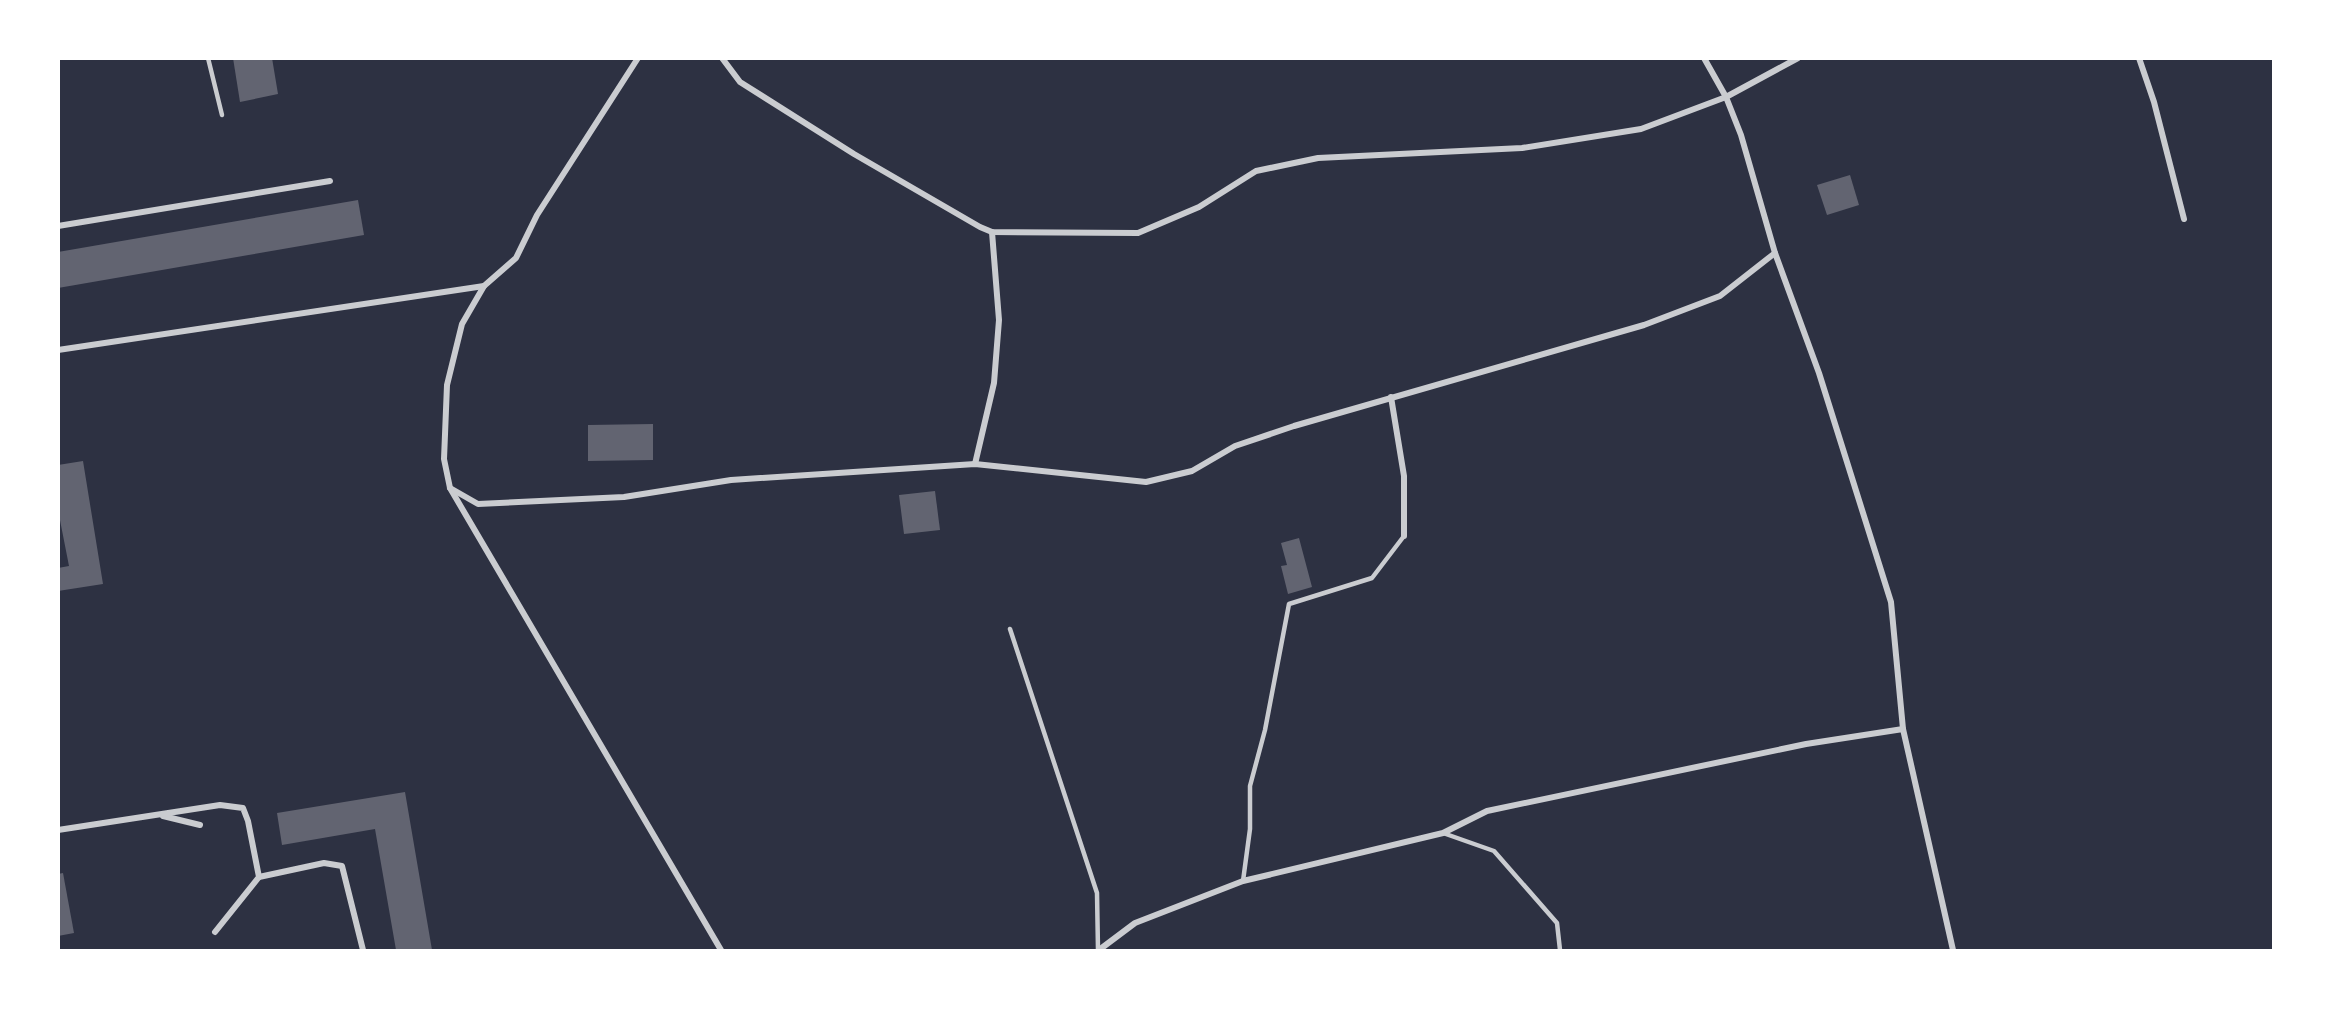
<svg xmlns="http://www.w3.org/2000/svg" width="2332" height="1009" font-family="'PT Sans',sans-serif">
<rect width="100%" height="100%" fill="#2d3142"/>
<g fill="#626471">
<polygon points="233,58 272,58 278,94 240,102"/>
<polygon points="1850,175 1859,205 1827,215 1817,185"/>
<polygon points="358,200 364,235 58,288 58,252"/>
<polygon points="653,424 653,460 588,461 588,425"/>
<polygon points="83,461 103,584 58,591 58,568 69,566 58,510 58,465"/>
<polygon points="935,491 940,530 904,534 899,495"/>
<polygon points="1299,538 1312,587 1288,594 1281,566 1287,565 1281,543"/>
<polygon points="405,792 432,950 396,950 375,829 282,845 277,813"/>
<polygon points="63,873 74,933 58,936 58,874"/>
</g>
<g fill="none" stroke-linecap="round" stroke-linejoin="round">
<g stroke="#caccd0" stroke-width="4.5">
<polyline points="208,58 222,115"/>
<polyline points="1010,629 1097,893 1098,950"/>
<polyline points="1443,833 1494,851 1557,923 1560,950"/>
<polyline points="1243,881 1250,829 1250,786 1265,730 1289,604 1372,578 1404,536"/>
</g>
<g stroke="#caccd0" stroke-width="6">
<polyline points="638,58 537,215 516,258 484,286 462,324 447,385 444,459 450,488 721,950"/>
<polyline points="722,58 740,82 854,154 980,227 992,232 1138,233 1199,207 1256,171 1318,158 1522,148 1641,129 1726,97 1798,58"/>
<polyline points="1704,58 1726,97 1741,135 1775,253 1819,373 1891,602 1903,729 1953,950"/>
<polyline points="2139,58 2154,102 2184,219"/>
<polyline points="58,226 330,181"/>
<polyline points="58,350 484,286"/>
<polyline points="1391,397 1404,476 1404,536"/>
<polyline points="975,464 994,383 999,320 992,232"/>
<polyline points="450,488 478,504 624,497 731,480 975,464 1146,482 1192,471 1235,446 1294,426 1644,325 1720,296 1775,253"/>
<polyline points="163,816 200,825"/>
<polyline points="58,830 220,805 243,808 248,821 259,877 215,932"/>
<polyline points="259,877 324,863 342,866 363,950"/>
<polyline points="1099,950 1135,923 1243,881 1443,833 1487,811 1806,744 1903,729"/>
</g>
</g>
<rect width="2332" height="1009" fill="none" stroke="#ffffff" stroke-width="120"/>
</svg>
